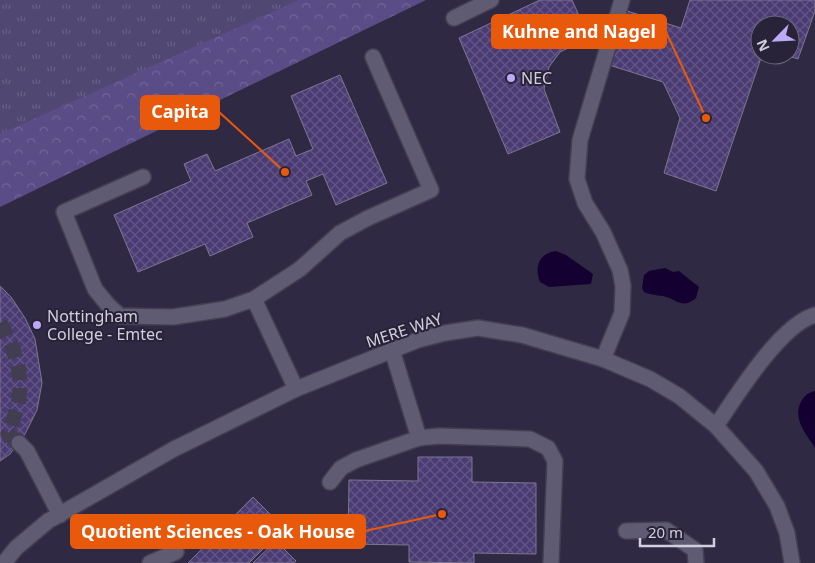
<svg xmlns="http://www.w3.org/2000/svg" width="815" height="563" font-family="'Noto Sans',sans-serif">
<defs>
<pattern id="forest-crowns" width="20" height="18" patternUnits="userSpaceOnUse" patternTransform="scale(1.25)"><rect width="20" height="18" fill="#5a4c86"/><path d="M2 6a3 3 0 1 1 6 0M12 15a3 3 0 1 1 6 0" fill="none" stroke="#716597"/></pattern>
<pattern id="park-tufts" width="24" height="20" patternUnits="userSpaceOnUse" patternTransform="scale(1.25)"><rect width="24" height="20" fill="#514773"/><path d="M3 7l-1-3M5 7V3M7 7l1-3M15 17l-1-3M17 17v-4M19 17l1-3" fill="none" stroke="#696086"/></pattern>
<pattern id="building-cross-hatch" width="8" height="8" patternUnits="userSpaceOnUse" patternTransform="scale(1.25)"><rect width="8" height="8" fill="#4a3b73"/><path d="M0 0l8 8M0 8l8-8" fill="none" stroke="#635686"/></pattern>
</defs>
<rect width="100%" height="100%" fill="#282338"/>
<path fill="#302944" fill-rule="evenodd" d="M299 0H815V563H0V134ZM760 25H790V55H760Z"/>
<polygon fill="url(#forest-crowns)" points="249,0 426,0 0,207 0,109"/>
<polygon fill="url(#park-tufts)" points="0,0 299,0 0,134"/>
<g fill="#140132">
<path d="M556 251 566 255 593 274 591 284 549 287 540 282C534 267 539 253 556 251Z"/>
<path d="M665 268 673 272 679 271 699 287 696 298C682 310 677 299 663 296 656 295 651 295 644 292L642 288 644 275 649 271Z"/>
<path d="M815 391V448C806 434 791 417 802 400 805 395 809 392 815 391Z"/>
</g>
<g fill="url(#building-cross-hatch)" stroke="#7c7790">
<polygon points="540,0 572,0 589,38 560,52 549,67 544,89 560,132 508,154 459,38"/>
<polygon points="690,0 815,0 815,11 798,59 785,55 790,55 790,25 760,25 760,55 762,55 716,191 664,173 680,118 663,82 609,65 627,11 681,28"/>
<polygon points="340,75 387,183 336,205 323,174 306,181 312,195 247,223 253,237 210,256 205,244 138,272 114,215 191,181 184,164 207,154 215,171 289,139 296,156 313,149 291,96"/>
<polygon points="0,286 11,297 25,318 35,339 42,383 37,410 25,434 10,454 0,461"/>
<polygon points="418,457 472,457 472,482 536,483 536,554 474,553 474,563 409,562 409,545 348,544 349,480 418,481"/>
<polygon points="253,497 284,528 249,563 188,563"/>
<polygon points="276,541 296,561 294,563 253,563"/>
</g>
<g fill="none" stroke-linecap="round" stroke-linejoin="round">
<path stroke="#423d51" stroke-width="15" stroke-dasharray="15 8" stroke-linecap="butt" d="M0 323C13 345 23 370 19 397 18 409 12 422 8 434L19 443"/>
<g stroke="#433f50" stroke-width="18">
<g id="minor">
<polyline points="454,18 491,0"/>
<polyline points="143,177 64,212 95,289 108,305 120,316 173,317 225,309 254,299 296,389"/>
<polyline points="254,299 300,269 340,233 368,218 431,190 373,57"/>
<polyline points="392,350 419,438"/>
<polyline points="603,359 622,313 623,286 620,270 603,232 585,203 577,179 580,140 622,0"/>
<path d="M716 426C736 396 781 324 815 315"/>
<polyline points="19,443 27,451 60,515"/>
<polyline points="330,482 341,468 356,460 419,438 439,436 530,439 548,448 555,461 551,563"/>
<polyline points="626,531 666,530 695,550 696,563"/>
<polyline points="4,563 16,548 48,521 174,449 296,389 418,340 445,333 478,328 522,335 603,359 650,379 679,396 716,426 756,471 777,506 787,533 792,563"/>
<polyline points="150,563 176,552"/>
</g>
</g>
<use href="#minor" stroke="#5f5b72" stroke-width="15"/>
</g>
<g fill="#bbaaf6" stroke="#282338" stroke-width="2">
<circle cx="511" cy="78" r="5"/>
<circle cx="37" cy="325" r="5"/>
</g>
<g text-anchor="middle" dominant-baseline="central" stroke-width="4" stroke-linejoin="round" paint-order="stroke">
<g font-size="16" fill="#d2cfdd" stroke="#282338" text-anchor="start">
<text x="521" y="78">NEC</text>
<text x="47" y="316">Nottingham<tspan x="47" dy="18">College - Emtec</tspan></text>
</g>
<g font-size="16" fill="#d2cfdd" stroke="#282338">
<text transform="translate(404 330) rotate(-18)">MERE WAY</text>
</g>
</g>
<path fill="none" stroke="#e8590c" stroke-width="2" d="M706 118L666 32M285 172L219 112M442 514L365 531"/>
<g fill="#e8590c" stroke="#282338" stroke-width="2">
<circle cx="706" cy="118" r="5"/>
<circle cx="285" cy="172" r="5"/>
<circle cx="442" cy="514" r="5"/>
</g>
<g fill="#e8590c" stroke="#e8590c" stroke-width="2">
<rect x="492" y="15" width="174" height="33" rx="5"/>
<rect x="141" y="96" width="78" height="33" rx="5"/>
<rect x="71" y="515" width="294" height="33" rx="5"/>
</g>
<g font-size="18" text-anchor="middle" font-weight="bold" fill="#fff">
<text x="579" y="38">Kuhne and Nagel</text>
<text x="180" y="118">Capita</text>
<text x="218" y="538">Quotient Sciences - Oak House</text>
</g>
<g transform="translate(775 40) rotate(246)"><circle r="24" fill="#282338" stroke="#6c687a"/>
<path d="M0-4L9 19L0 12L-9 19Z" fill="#bbaaf6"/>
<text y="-8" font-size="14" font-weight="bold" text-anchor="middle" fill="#d2cfdd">N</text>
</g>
<path d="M640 538v8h74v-8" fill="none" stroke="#d2cfdd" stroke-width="2.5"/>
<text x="648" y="538" font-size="15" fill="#d2cfdd" stroke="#282338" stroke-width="4" paint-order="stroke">20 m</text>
</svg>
